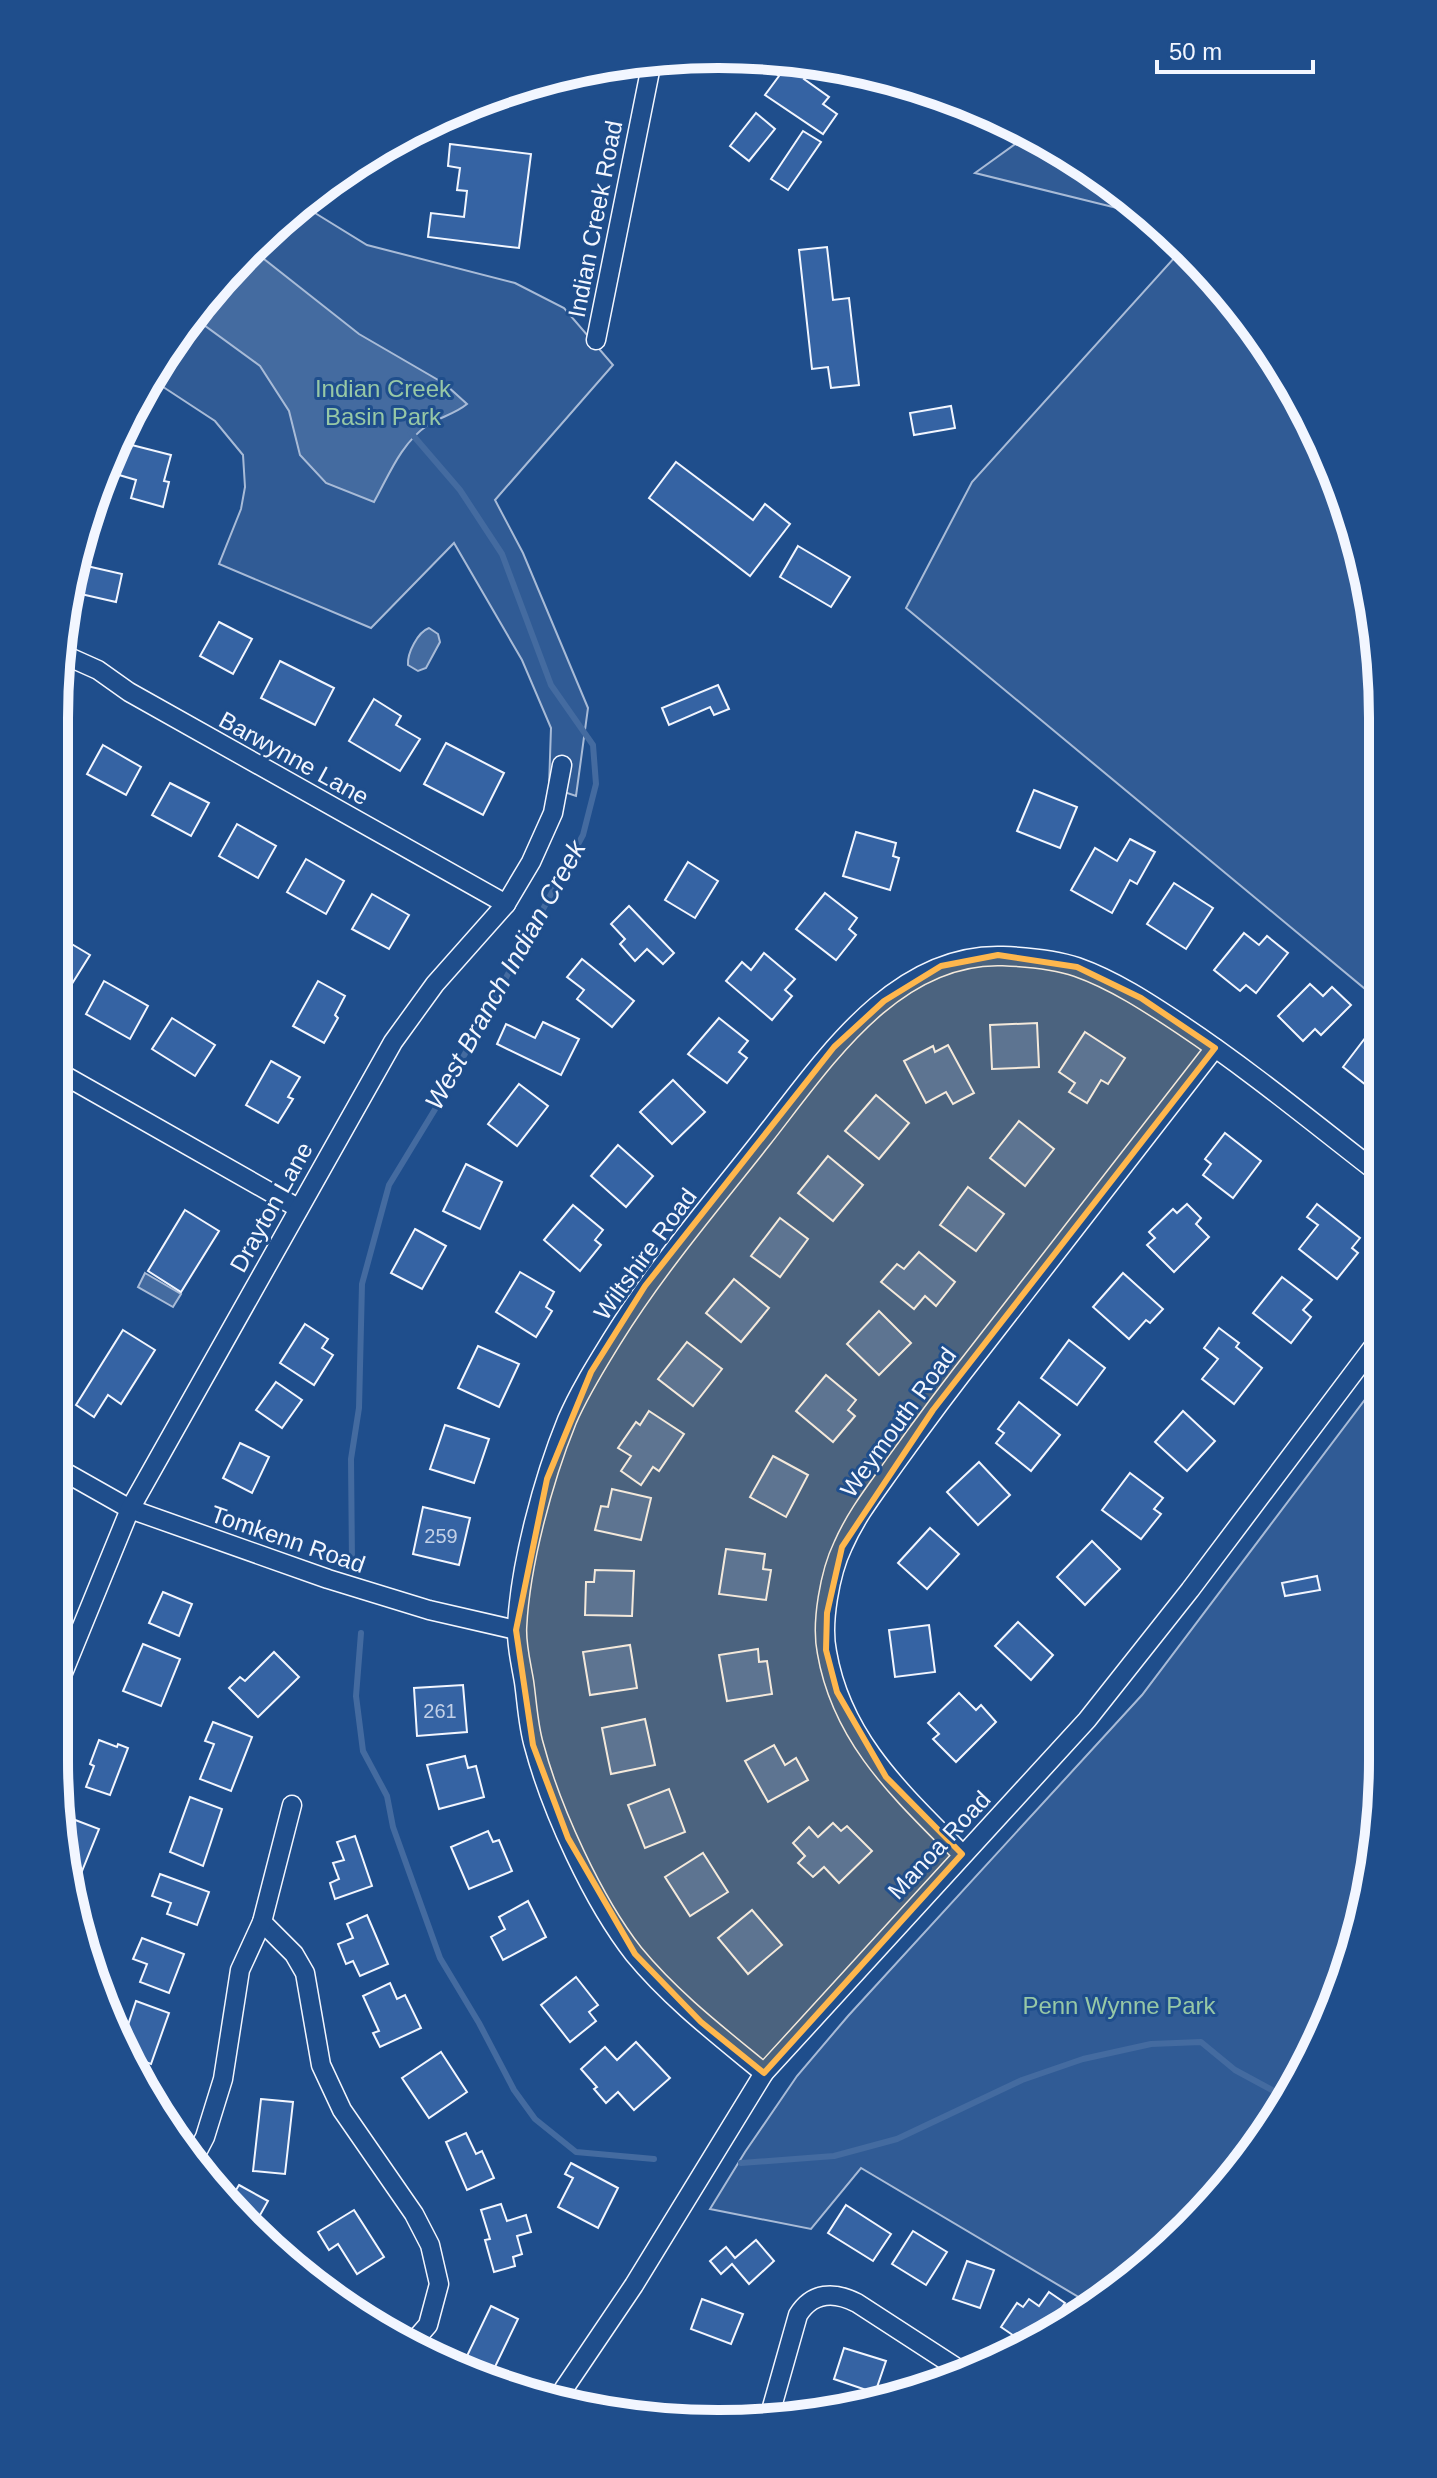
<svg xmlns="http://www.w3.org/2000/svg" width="1437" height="2478" font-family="Helvetica,sans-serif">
<rect width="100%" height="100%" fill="#1f4e8c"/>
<g fill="#305b95" stroke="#a8bbd7" stroke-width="2">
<polygon points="1029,134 1087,166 1138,208 1125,210 975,173"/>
<polygon points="302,205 367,245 515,283 564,308 613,365 495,500 523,553 588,708 576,796 549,787 551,728 522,660 454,543 371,628 219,564 241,509 245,487 243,455 215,421 151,379 166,350 248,249"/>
<polygon points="1185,246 1294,386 1348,505 1382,675 1382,1003 906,608 972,482"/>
<polygon points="1382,1377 1382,1803 1348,1974 1271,2128 1235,2170 1226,2163 1146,2266 1087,2302 861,2168 811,2229 710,2209 745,2152 797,2076 848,2016 1142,1695"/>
</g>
<g fill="#446ba0" stroke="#a8bbd7" stroke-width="2">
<path d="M250 248 359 334 445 384 467 404C455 414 440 417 428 425 401 443 389 475 374 502L326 483 300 455 289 411 260 366 193 317Z"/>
<path d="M429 628 438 634 440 642 426 668 418 671 408 665C407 653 418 632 429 628Z"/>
<polygon points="145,1273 181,1294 173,1307 138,1287"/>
</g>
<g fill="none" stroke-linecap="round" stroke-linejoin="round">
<g stroke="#446ba0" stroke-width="6">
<polyline points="352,1562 351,1459 359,1408 362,1284 389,1185 434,1111 583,835 596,784 593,745 551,685 502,554 460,490 411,433"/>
<polyline points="361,1633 356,1696 363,1751 387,1796 393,1827 440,1958 479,2023 514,2090 535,2119 576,2152 654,2159"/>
<polyline points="741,2163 834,2156 897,2139 1022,2080 1083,2059 1151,2044 1201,2042 1235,2070 1272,2090 1285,2101"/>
</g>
</g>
<g fill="#3563a3" stroke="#f2f6ff" stroke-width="2">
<polygon points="777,60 795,62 810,72 804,79 829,97 823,104 837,114 823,134 765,95 779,76 770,69"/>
<polygon points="756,113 775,129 749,161 730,146"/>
<polygon points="803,131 821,142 788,190 771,179"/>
<polygon points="450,144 531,154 519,248 428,237 431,213 464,217 467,191 457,190 460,168 448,166"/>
<polygon points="827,247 833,300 849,298 859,385 831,388 828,367 812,369 799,250"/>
<polygon points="951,406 955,428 914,435 910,413"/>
<polygon points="120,442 171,455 164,481 169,482 163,507 131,498 136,480 109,472"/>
<polygon points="676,462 753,520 765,504 790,524 750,576 649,498"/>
<polygon points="798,546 850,577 831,607 780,577"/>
<polygon points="78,564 122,574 116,602 72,592"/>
<polygon points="219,622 252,639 233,674 200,656"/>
<polygon points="280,661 334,688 315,725 261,698"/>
<polygon points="718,685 729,709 714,715 710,707 669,725 662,708"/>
<polygon points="374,699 401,716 396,725 420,739 400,771 349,741"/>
<polygon points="55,718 62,719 58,752 55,752"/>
<polygon points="446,743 504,773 483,815 424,784"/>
<polygon points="103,745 141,767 126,795 87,774"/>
<polygon points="170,783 209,803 191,836 152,815"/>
<polygon points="1034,790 1077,807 1060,848 1017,831"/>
<polygon points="237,824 276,846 258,878 219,856"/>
<polygon points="856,832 896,843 893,856 899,858 890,890 843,876"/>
<polygon points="1130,839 1155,852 1137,884 1130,880 1112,913 1071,890 1095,848 1117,861"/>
<polygon points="306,859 344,881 326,914 287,892"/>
<polygon points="688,862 718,881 695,918 665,900"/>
<polygon points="1174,883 1213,908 1186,949 1147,924"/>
<polygon points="825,893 857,918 849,929 856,935 836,960 796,929"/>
<polygon points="372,894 409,915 389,949 352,929"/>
<polygon points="629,906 674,953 663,964 647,949 635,961 620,944 625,939 611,924"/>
<polygon points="1244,933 1259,945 1267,936 1288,953 1256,993 1246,985 1240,991 1214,970"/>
<polygon points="65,940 90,955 65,995 55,989 55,942 62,946"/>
<polygon points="764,953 795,979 785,990 792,996 772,1020 726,981 742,962 751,970"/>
<polygon points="582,959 634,1001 612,1027 577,999 584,990 567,977"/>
<polygon points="104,981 148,1006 130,1039 86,1014"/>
<polygon points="318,981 345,996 335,1015 338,1018 324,1043 293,1026"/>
<polygon points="1310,984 1323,996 1332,987 1351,1005 1321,1035 1315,1029 1303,1041 1278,1016"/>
<polygon points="172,1018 215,1045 195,1076 152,1049"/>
<polygon points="719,1018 748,1041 739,1052 747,1058 727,1083 688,1054"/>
<polygon points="543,1022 579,1039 561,1075 497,1044 506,1024 535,1038"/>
<polygon points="1037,1023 1039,1067 992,1069 990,1025"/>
<polygon points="1372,1029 1382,1036 1380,1096 1343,1067"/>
<polygon points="1085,1032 1125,1058 1108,1084 1101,1080 1087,1103 1069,1092 1075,1083 1059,1072"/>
<polygon points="948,1045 974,1093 953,1104 946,1092 926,1103 904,1061 933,1046 935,1052"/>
<polygon points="271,1061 300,1077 288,1097 293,1099 278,1123 246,1105"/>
<polygon points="673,1080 705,1112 672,1144 640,1112"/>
<polygon points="519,1084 548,1106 517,1146 488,1124"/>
<polygon points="876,1095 909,1123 879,1159 845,1131"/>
<polygon points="1019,1121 1054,1149 1025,1186 990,1158"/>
<polygon points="1225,1133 1261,1161 1233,1198 1203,1175 1211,1164 1205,1159"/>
<polygon points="618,1145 653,1176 626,1207 591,1176"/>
<polygon points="828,1156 863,1185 833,1221 798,1193"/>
<polygon points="466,1164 502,1182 480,1229 443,1211"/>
<polygon points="968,1187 1004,1214 976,1251 940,1225"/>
<polygon points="1187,1204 1201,1218 1196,1224 1209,1237 1174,1272 1147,1245 1155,1238 1149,1232 1173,1209 1177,1213"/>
<polygon points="1317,1204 1360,1238 1352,1248 1358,1253 1337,1279 1299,1249 1318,1225 1307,1217"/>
<polygon points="573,1205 603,1230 595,1240 601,1245 580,1271 544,1240"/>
<polygon points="185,1210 219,1231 181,1292 148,1271"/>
<polygon points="780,1218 808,1239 780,1277 751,1256"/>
<polygon points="415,1229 446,1246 422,1289 391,1273"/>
<polygon points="919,1252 955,1282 936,1306 925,1296 914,1309 881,1282 897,1264 904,1269"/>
<polygon points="520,1272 554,1292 546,1307 552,1311 536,1337 496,1312"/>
<polygon points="1123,1273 1163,1309 1150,1323 1146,1320 1129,1339 1093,1307"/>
<polygon points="1282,1277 1312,1300 1303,1310 1311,1317 1291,1343 1253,1313"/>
<polygon points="734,1279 769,1308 741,1342 706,1313"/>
<polygon points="879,1311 911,1343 879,1375 847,1344"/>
<polygon points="305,1324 328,1339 322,1348 333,1355 314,1385 280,1363"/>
<polygon points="1219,1328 1239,1343 1236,1347 1262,1368 1234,1404 1202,1379 1218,1359 1204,1348"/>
<polygon points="123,1330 155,1350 121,1404 108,1395 94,1417 76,1405"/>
<polygon points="1069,1340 1105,1368 1077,1405 1041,1378"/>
<polygon points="687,1342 722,1369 693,1406 658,1379"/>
<polygon points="55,1344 71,1352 55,1383"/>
<polygon points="478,1346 519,1364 499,1407 458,1388"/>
<polygon points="826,1375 856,1400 848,1410 855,1416 833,1442 796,1411"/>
<polygon points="276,1382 302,1400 282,1428 256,1410"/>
<polygon points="1019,1402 1060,1435 1031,1471 996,1443 1004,1433 998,1429"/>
<polygon points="649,1411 684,1434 659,1471 653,1467 641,1485 621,1471 631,1456 618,1448 636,1422 640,1425"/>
<polygon points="1183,1411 1215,1441 1187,1471 1155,1442"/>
<polygon points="445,1425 489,1439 474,1483 430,1469"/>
<polygon points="240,1443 269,1457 252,1493 223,1478"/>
<polygon points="773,1456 808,1475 786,1517 750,1497"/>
<polygon points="979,1462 1010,1495 978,1525 947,1492"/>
<polygon points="1130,1473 1163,1498 1154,1509 1161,1514 1141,1539 1102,1510"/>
<polygon points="612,1489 651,1498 641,1540 595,1530 601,1506 608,1507"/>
<polygon points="423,1507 470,1518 459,1565 413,1554"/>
<polygon points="930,1528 959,1554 927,1589 898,1563"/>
<polygon points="1092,1541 1120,1569 1085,1605 1057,1577"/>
<polygon points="726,1549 765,1554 763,1569 771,1570 766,1600 719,1594"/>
<polygon points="595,1570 634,1571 632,1616 585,1615 586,1582 594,1582"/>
<polygon points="1317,1576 1320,1590 1285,1596 1282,1583"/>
<polygon points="163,1592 192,1604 179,1636 149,1623"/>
<polygon points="1018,1622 1053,1655 1031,1680 995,1646"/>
<polygon points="929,1625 935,1672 895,1677 889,1630"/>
<polygon points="143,1644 180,1659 161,1706 123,1691"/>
<polygon points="630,1645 637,1688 590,1695 583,1652"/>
<polygon points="758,1649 759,1662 767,1661 772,1694 727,1701 719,1655"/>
<polygon points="274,1652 299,1677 258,1717 229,1688 240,1677 245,1681"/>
<polygon points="463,1685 467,1732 417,1736 414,1688"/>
<polygon points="959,1693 976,1710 981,1705 996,1722 956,1762 933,1739 939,1734 928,1723"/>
<polygon points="645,1719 655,1765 611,1774 602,1728"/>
<polygon points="213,1722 252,1737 231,1791 200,1779 214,1744 205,1741"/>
<polygon points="99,1740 117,1747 118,1744 128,1748 110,1795 86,1787 94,1766 90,1764"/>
<polygon points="774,1745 785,1765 796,1758 808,1780 768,1802 745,1761"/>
<polygon points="465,1756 468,1768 476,1766 484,1797 439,1809 427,1765"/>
<polygon points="669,1789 685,1832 645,1848 628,1805"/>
<polygon points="190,1797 222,1809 203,1866 170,1852"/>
<polygon points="70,1818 99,1829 80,1876 73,1873 65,1829"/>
<polygon points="833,1823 841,1831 847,1826 872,1851 839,1883 824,1867 813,1877 798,1863 805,1856 793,1843 809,1827 818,1837"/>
<polygon points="488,1831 493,1842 499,1840 512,1871 469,1889 451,1847"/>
<polygon points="355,1836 372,1886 335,1899 330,1883 339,1879 333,1863 344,1860 337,1842"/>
<polygon points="703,1853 728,1892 690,1916 665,1877"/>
<polygon points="160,1874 209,1892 197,1925 167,1914 171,1903 152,1896"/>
<polygon points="528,1901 546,1937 503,1960 491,1937 505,1929 499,1917"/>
<polygon points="752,1910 782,1945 748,1974 718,1938"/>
<polygon points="367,1915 388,1964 360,1976 353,1961 346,1964 338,1944 353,1938 347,1924"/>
<polygon points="142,1938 184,1954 169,1993 140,1982 147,1964 133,1959"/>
<polygon points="576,1977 598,2005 589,2012 596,2021 570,2042 541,2005"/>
<polygon points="390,1983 397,1999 405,1995 421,2028 380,2047 373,2033 379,2031 363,1996"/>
<polygon points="136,2001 169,2013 151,2064 135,2058 124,2037"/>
<polygon points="636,2042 670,2078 634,2110 618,2092 606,2103 594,2089 597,2087 581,2069 605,2047 617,2060"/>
<polygon points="441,2052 467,2092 429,2118 402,2078"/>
<polygon points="261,2099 293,2102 285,2174 253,2171"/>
<polygon points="466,2133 476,2154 482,2151 494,2178 467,2190 446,2142"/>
<polygon points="571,2163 618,2188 598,2228 558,2207 573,2178 565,2174"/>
<polygon points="239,2185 268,2201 255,2224 230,2200"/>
<polygon points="501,2204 507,2221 526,2215 531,2232 517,2236 522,2254 513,2257 515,2266 494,2272 485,2240 490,2239 481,2210"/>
<polygon points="846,2205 891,2234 873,2261 828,2233"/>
<polygon points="354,2210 384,2257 357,2274 338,2244 329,2250 318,2232"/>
<polygon points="913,2231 947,2252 926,2285 892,2264"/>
<polygon points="756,2240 774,2261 749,2284 732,2264 721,2274 710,2261 726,2247 735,2258"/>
<polygon points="967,2261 994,2270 980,2308 953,2299"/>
<polygon points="341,2290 365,2312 360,2317 349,2312 334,2297"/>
<polygon points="1049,2292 1065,2303 1049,2326 1023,2342 1001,2327 1017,2303 1023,2307 1029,2299 1039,2306"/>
<polygon points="702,2299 743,2314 731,2344 691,2329"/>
<polygon points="491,2306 518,2319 493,2371 466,2358"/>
<polygon points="844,2348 886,2361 875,2393 834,2379"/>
</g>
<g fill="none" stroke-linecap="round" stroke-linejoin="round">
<g stroke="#f2f6ff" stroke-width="21">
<g id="minor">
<polyline points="596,340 652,61"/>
<polyline points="60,653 98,670 129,692 506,904"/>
<polyline points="55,1070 298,1208"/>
<polyline points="54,1466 130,1509 328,1579 429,1610 516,1630"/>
<polyline points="54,1695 130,1509 393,1042 435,984 506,904 531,862 553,813 562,765"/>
<path d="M962 1854C903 1794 842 1740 827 1652 821 1623 830 1573 843 1546 856 1516 876 1491 895 1464 923 1425 952 1386 982 1348 1059 1248 1137 1148 1215 1048"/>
<polyline points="262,1922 294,1954 305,1973 321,2065 342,2110 414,2214 430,2245 439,2284 428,2325 414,2341"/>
<path d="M764 2073C719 2036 671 1999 634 1954 593 1902 551 1810 534 1746 528 1726 527 1703 524 1682 521 1664 516 1645 517 1627 520 1564 543 1479 567 1420 579 1392 596 1365 612 1339 656 1268 710 1205 762 1139 822 1063 893 952 1003 956 1027 957 1054 959 1077 967 1114 980 1149 1003 1182 1025 1251 1071 1316 1125 1382 1176"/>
<polyline points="191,2164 205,2137 223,2079 240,1970 262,1922 292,1805"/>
<polyline points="555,2402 634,2285 764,2073 1087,1720 1190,1590 1382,1335"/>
<path d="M768 2421 798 2315C812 2292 834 2291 857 2303L968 2375"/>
</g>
</g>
<use href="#minor" stroke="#1f4e8c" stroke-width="18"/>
</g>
<path fill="#ffb74d" fill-opacity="0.2" stroke="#ffb74d" stroke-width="6" stroke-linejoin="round" d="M998 955 1077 967 1141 998 1215 1048 933 1410 842 1547 827 1613 826 1650 837 1692 886 1777 962 1854 764 2073 701 2022 635 1954 568 1838 533 1745 516 1630 547 1479 591 1372 645 1286 834 1047 884 1001 941 966Z"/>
<g text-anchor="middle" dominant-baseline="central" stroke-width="6" stroke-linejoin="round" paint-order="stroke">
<g font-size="20" fill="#c3d1e8">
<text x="441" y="1536">259</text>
<text x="440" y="1711">261</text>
</g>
<g font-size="24" fill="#f2f6ff" stroke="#1f4e8c">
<text transform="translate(595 219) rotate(-79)">Indian Creek Road</text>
<text transform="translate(294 758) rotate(29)">Barwynne Lane</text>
<text transform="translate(271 1207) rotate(-61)">Drayton Lane</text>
<text transform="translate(645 1254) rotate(-54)">Wiltshire Road</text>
<text transform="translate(898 1422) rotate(-54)">Weymouth Road</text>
<text transform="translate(288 1539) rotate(19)">Tomkenn Road</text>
<text transform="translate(939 1845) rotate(-47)">Manoa Road</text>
</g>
<g font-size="24" fill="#97c8a6" stroke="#1f4e8c">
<text x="383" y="388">Indian Creek<tspan x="383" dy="28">Basin Park</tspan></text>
<text x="1119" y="2005">Penn Wynne Park</text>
</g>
<g font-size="26" font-style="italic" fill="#f2f6ff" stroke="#1f4e8c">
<text transform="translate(505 975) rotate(-61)">West Branch Indian Creek</text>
</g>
</g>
<path d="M0 0H1437V2478H0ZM718 68H719A650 650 0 0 1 1369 718V1760A650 650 0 0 1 719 2410H718A650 650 0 0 1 68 1760V718A650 650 0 0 1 718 68Z" fill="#1f4e8c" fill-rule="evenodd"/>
<path fill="none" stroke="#f2f6ff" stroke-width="10" d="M718 68H719A650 650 0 0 1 1369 718V1760A650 650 0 0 1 719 2410H718A650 650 0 0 1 68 1760V718A650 650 0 0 1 718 68Z"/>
<path d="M1157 60v12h156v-12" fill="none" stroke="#f2f6ff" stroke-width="4"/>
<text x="1169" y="60" font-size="24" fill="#f2f6ff" stroke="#1f4e8c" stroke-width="6" paint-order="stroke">50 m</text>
</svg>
